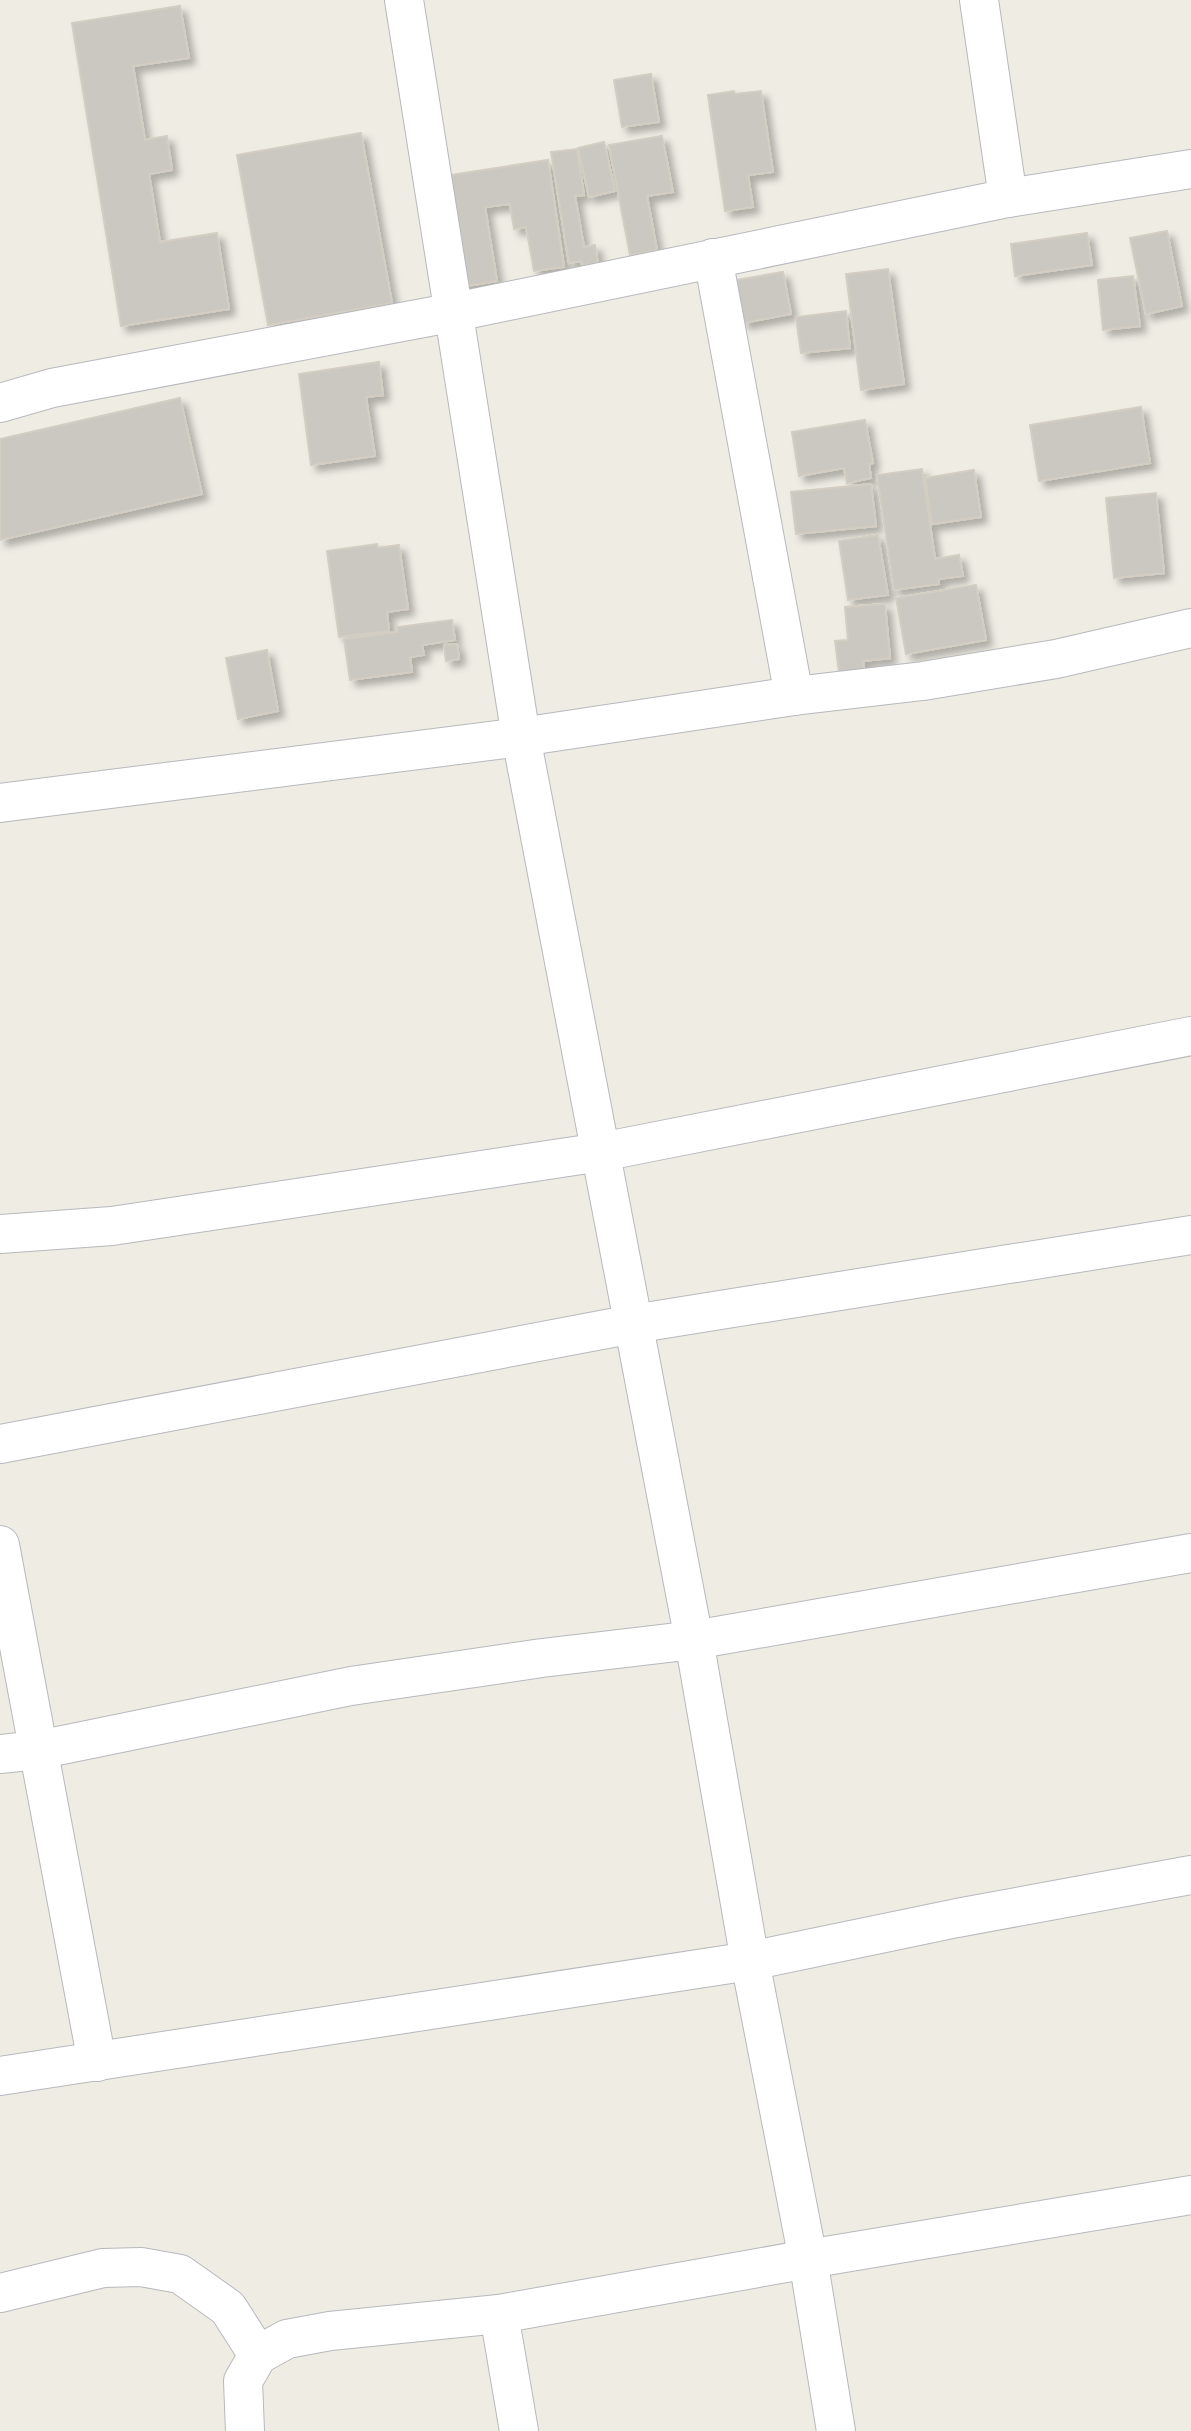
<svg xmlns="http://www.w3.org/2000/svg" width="1191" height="2431" font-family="'PT Sans Narrow',sans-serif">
<defs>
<filter id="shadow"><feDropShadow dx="6" dy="6" stdDeviation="3.5" flood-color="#0004"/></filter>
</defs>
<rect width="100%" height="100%" fill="#eeece3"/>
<g fill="#cbc8c2" stroke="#d3cdc2" stroke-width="2" filter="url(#shadow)">
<polygon points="180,6 189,58 133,66 145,140 167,136 172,170 149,174 160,242 217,233 229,309 121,326 72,23"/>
<polygon points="651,74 659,122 622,127 614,80"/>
<polygon points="734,91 735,94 761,91 773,172 748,175 753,207 725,211 708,95"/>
<polygon points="361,133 392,303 268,325 237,155"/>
<polygon points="662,136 673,192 647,196 657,250 630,255 609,145"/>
<polygon points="604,142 615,191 589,197 578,148"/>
<polygon points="577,149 584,195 575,196 584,247 595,245 598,263 582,265 581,261 569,263 551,152"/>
<polygon points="548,160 564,267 534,271 526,227 514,229 510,204 485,207 497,281 455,288 437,177"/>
<polygon points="1167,231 1182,306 1146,314 1130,238"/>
<polygon points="1087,233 1092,265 1015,276 1011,244"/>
<polygon points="888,269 904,384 861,390 846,274"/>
<polygon points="783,272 791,314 743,323 736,280"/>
<polygon points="1133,276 1140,326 1103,330 1098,280"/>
<polygon points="846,311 850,348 801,353 796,317"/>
<polygon points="379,362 383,395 366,397 375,456 311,465 299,374"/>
<polygon points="180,398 202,494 0,540 0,439"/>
<polygon points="1141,407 1150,463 1039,481 1030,425"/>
<polygon points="865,420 873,463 869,464 871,478 847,483 844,468 799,476 792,432"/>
<polygon points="922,469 935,559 959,555 963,576 938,579 939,584 894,590 877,475"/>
<polygon points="974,470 981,517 932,524 925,478"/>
<polygon points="871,484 876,526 796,534 791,492"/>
<polygon points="1156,493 1164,573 1114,578 1106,498"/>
<polygon points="878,535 888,595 848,600 839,541"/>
<polygon points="377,544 378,548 399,545 408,609 387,612 389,631 339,637 327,551"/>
<polygon points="976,585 986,640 906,654 896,598"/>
<polygon points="885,604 890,658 863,661 864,670 839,672 835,641 848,640 845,607"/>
<polygon points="452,620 455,640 422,645 424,655 410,657 412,672 350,680 344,639 398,632 397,627"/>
<polygon points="457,644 459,659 446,661 444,645"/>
<polygon points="267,650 278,711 238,719 226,658"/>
</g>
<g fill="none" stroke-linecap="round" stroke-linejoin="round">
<g stroke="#b6b9bd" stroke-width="40">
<g id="minor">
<polyline points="404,0 521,737 694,1640 750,1961 808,2259 836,2431"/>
<polyline points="1008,198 1191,169"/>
<polyline points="713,258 794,696"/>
<polyline points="0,403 52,388 455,312 1008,198 979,0"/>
<polyline points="0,803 521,737 794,696 923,681 1056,659 1191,628"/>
<polyline points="0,1234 112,1226 601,1152 1191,1036"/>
<polyline points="0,1444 633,1324 1191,1235"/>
<polyline points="0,1545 97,2062"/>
<polyline points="0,1754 38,1750 351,1686 542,1658 694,1640 1191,1553"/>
<polyline points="0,2076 750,1961 957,1918 1191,1875"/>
<polyline points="0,2293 103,2268 141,2267 180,2274 228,2308 258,2355"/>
<polyline points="499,2314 519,2431"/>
<polyline points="245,2431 243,2381 258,2355 287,2339 330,2331 499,2314 808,2259 1191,2195"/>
</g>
</g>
<use href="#minor" stroke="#fff" stroke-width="38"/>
</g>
</svg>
